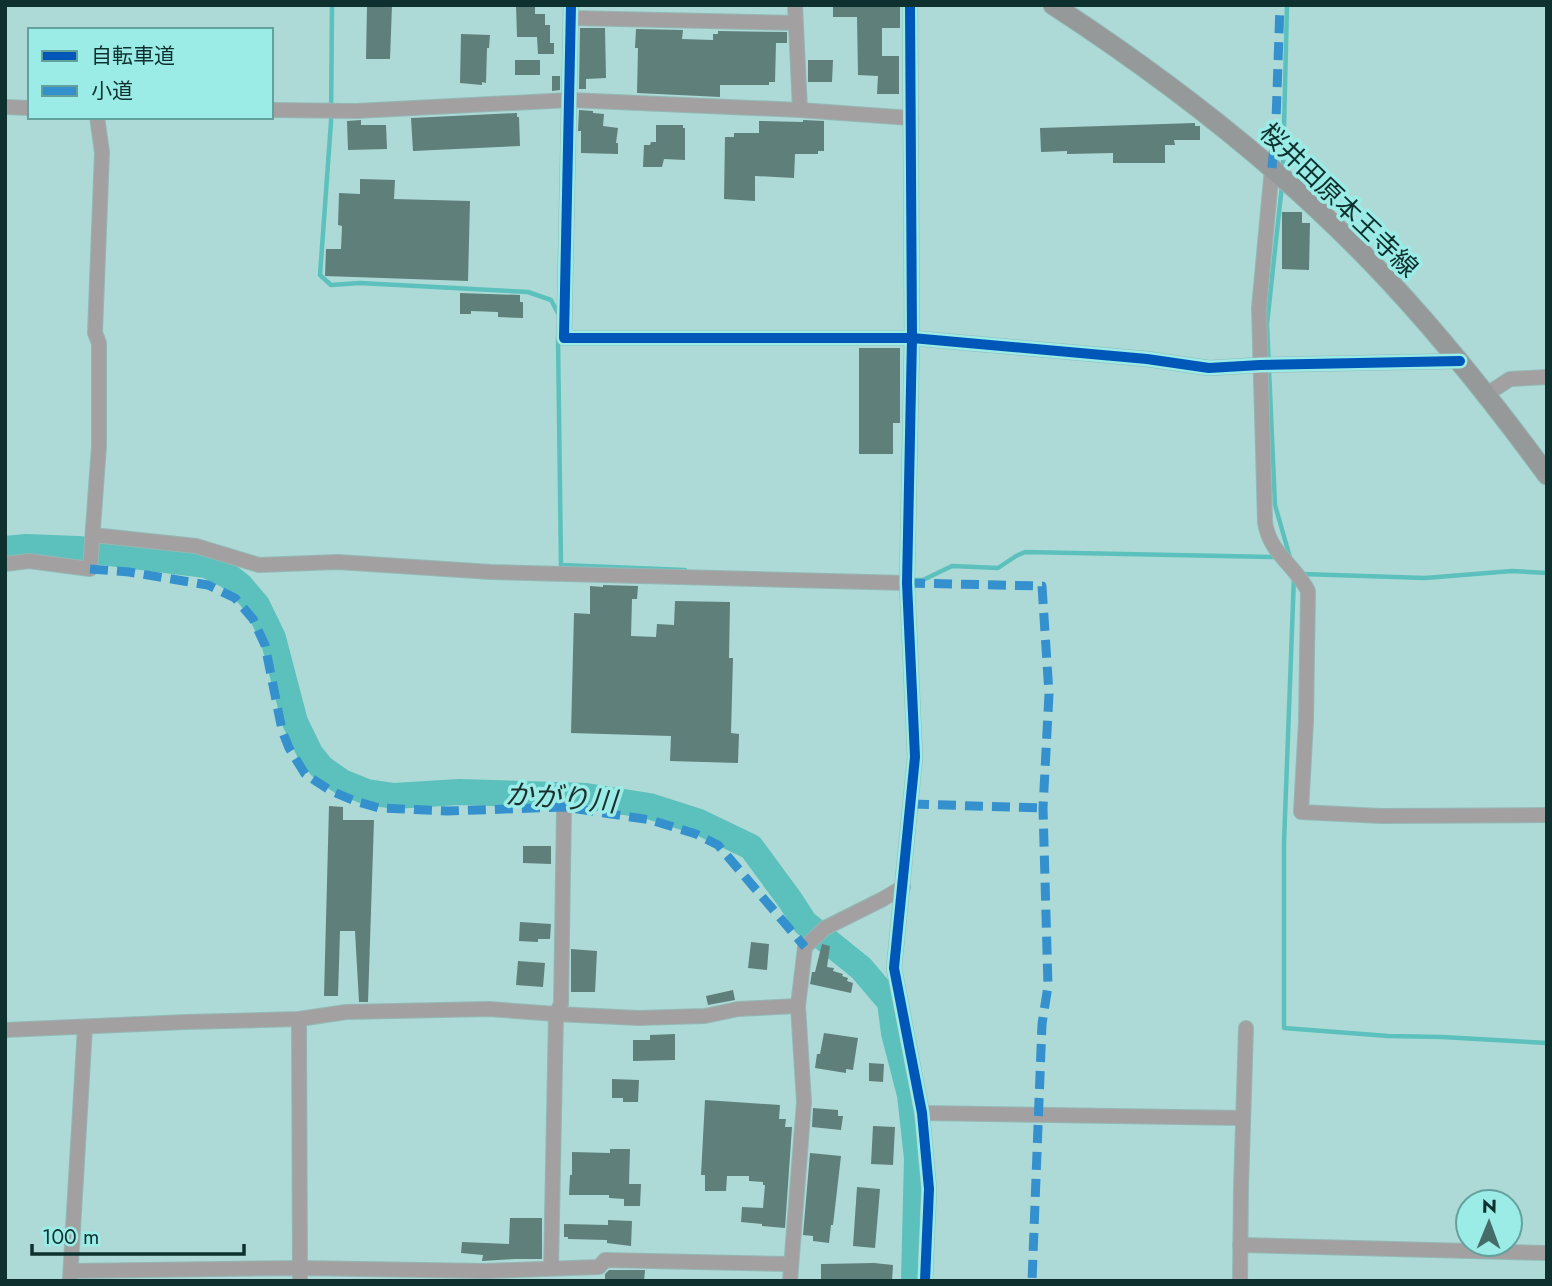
<svg xmlns="http://www.w3.org/2000/svg" width="1552" height="1286" font-family="Jost,'Noto Sans JP',sans-serif">
<rect width="100%" height="100%" fill="#addad7"/>
<g fill="none" stroke-linecap="round" stroke-linejoin="round">
<g stroke="#5cc1bc" stroke-width="4.5">
<polyline points="332,5 331,122 320,275 331,285 360,283 528,292 551,300 559,315"/>
<polyline points="1283,169 1287,5"/>
<polyline points="1282,185 1267,324 1275,505 1291,561"/>
<polyline points="558,337 561,565 685,570"/>
<polyline points="1302,574 1425,578 1512,571 1547,573"/>
<polyline points="1294,576 1284,843 1284,1028 1388,1036 1442,1037 1547,1043"/>
<polyline points="911,580 923,580 952,566 998,568 1016,556 1025,552 1276,557"/>
</g>
<polyline stroke="#5cc1bc" stroke-width="26" points="5,549 26,547 78,549 206,565 227,575 240,585 257,605 273,638 295,722 310,753 322,768 342,782 367,792 394,796 459,792 586,796 649,806 699,822 751,847 790,900 805,923 861,968 890,1002 894,1033 910,1095 917,1158 914,1281"/>
</g>
<g fill="#5f7f7b">
<polygon points="367,5 392,5 390,59 366,59"/>
<polygon points="516,5 535,5 535,14 545,14 545,25 550,25 550,43 554,43 554,54 538,54 537,37 517,37"/>
<polygon points="833,5 900,5 900,28 882,28 882,56 899,56 899,94 877,94 878,76 858,75 857,17 833,17"/>
<polygon points="580,28 605,28 606,78 586,79 586,89 579,89"/>
<polygon points="636,29 683,30 682,39 713,40 713,34 718,34 718,31 787,32 787,43 776,43 775,82 769,82 769,85 720,85 720,97 637,93 638,48 635,48"/>
<polygon points="461,34 490,35 489,48 487,48 486,83 482,82 482,85 460,83"/>
<rect x="515" y="60" width="25" height="15"/>
<polygon points="808,60 833,60 832,82 808,82"/>
<polygon points="552,76 560,76 560,90 552,91"/>
<polygon points="579,110 593,111 593,113 604,114 603,126 618,128 616,143 618,143 618,154 581,153 581,131 578,131"/>
<polygon points="517,113 517,117 519,117 520,146 413,151 411,118"/>
<polygon points="361,120 361,125 386,125 387,149 348,150 347,121"/>
<polygon points="803,120 824,121 824,151 818,151 818,154 795,154 794,178 755,176 755,201 724,199 725,137 734,137 734,133 759,133 759,121 803,122"/>
<polygon points="1195,123 1195,126 1200,126 1200,140 1174,140 1175,145 1165,145 1165,163 1113,163 1113,153 1067,154 1067,151 1041,152 1040,128"/>
<polygon points="656,125 683,125 683,128 685,128 685,160 664,159 662,167 643,167 644,145 650,145 651,142 656,142"/>
<polygon points="360,179 395,180 394,199 470,201 468,281 325,276 326,249 341,249 342,226 338,225 339,193 360,194"/>
<polygon points="1282,212 1302,212 1302,223 1310,223 1309,270 1282,269"/>
<polygon points="460,293 520,295 520,302 523,302 523,318 498,317 498,312 471,311 471,314 460,314"/>
<polygon points="859,348 900,348 900,423 893,423 893,454 859,454"/>
<polygon points="603,585 638,586 637,599 632,599 631,636 656,637 657,624 674,625 675,601 730,602 729,658 733,658 731,733 739,734 738,763 670,761 671,736 571,733 574,613 590,614 590,586 603,587"/>
<polygon points="329,806 343,807 343,820 374,820 368,1002 359,1002 355,931 340,931 338,996 324,996"/>
<polygon points="523,846 551,846 551,864 523,863"/>
<polygon points="520,922 551,924 550,939 538,939 538,942 519,941"/>
<polygon points="751,942 769,944 767,970 748,968"/>
<polygon points="822,944 830,946 827,967 834,968 833,971 843,974 842,976 848,978 847,981 853,983 851,993 810,984 812,972 815,972"/>
<polygon points="571,949 597,951 595,992 571,992"/>
<polygon points="518,961 545,963 543,987 516,985"/>
<polygon points="733,990 735,1000 708,1005 706,996"/>
<polygon points="824,1033 858,1038 853,1070 846,1069 846,1073 815,1068 817,1054 820,1054"/>
<polygon points="675,1034 675,1060 633,1061 633,1040 650,1040 650,1035"/>
<polygon points="869,1063 884,1064 883,1082 869,1081"/>
<polygon points="612,1079 639,1080 638,1102 623,1102 623,1098 612,1098"/>
<polygon points="705,1100 780,1105 779,1119 786,1119 785,1127 792,1127 785,1228 762,1226 762,1224 741,1222 742,1207 763,1208 765,1185 763,1185 763,1182 749,1181 749,1176 727,1176 726,1191 705,1191 705,1175 701,1175"/>
<polygon points="813,1108 838,1110 838,1116 843,1116 841,1130 812,1127"/>
<polygon points="873,1126 895,1127 893,1165 871,1164"/>
<polygon points="610,1149 630,1149 629,1184 641,1184 640,1206 624,1206 624,1199 609,1198 609,1195 569,1195 570,1175 572,1175 572,1152 610,1153"/>
<polygon points="810,1153 841,1156 833,1225 831,1225 829,1243 813,1241 813,1236 803,1235"/>
<polygon points="857,1187 880,1189 875,1248 853,1246"/>
<polygon points="510,1218 542,1218 542,1259 514,1259 482,1261 483,1255 461,1253 462,1242 509,1244"/>
<polygon points="608,1220 632,1221 631,1246 607,1243 607,1240 568,1239 568,1237 564,1237 564,1224 608,1225"/>
<polygon points="874,1263 893,1265 892,1281 821,1281 821,1264"/>
<polygon points="609,1270 645,1270 644,1281 605,1281 605,1274"/>
</g>
<g fill="none" stroke-linecap="round" stroke-linejoin="round">
<g stroke="#94b8b5" stroke-width="16">
<g id="minor">
<polyline points="571,5 564,338 912,338 1147,359 1209,368 1260,365 1460,361"/>
<polyline points="795,5 800,110"/>
<polyline points="910,5 912,338 907,583 915,757 894,968 922,1113 929,1189 925,1281"/>
<polyline points="571,18 795,23"/>
<polyline points="5,107 30,108"/>
<polyline points="271,110 356,111 570,100 800,110 911,118"/>
<path d="M1272 168 1259 308 1265 522C1269 553 1296 566 1308 591L1306 721 1301 812 1381 816 1547 815"/>
<polyline points="1487,394 1510,379 1547,377"/>
<polyline points="93,535 196,546 259,565 338,562 491,572 907,583"/>
<polyline points="5,564 29,561 90,569 99,446 99,343 95,333 102,152 97,117"/>
<polyline points="299,1019 300,1281"/>
<polyline points="5,1030 186,1022 299,1019 346,1012 489,1009 556,1014 638,1018 705,1016 738,1009 798,1006"/>
<polyline points="922,1113 1243,1118"/>
<polyline points="1240,1245 1547,1253"/>
<polyline points="551,1268 556,1014 561,1004 564,807"/>
<polyline points="71,1271 300,1268 485,1271 599,1267 605,1260 790,1264"/>
<polyline points="70,1279 85,1027"/>
<polyline points="790,1281 804,1102 798,1006 805,947 825,928 883,899 903,887"/>
<polyline points="1240,1281 1241,1188 1246,1028"/>
</g>
</g>
<g stroke="#94b8b5" stroke-width="21">
<path id="major" d="M1053 5C1168 80 1276 163 1371 262 1435 328 1492 400 1547 475"/>
</g>
<use href="#minor" stroke="#a3a0a1" stroke-width="14"/>
<use href="#major" stroke="#959999" stroke-width="19"/>
<g stroke="#3591cd" stroke-width="9" stroke-dasharray="18 9" stroke-linecap="butt">
<polyline points="1272,168 1276,121 1280,5"/>
<polyline points="90,569 129,572 208,585 235,598 253,619 265,645 282,730 289,748 305,774 331,791 355,801 379,808 448,811 564,807 651,820 696,834 718,845 805,947"/>
<polyline points="907,583 1042,586 1049,694 1043,808 1048,986 1042,1024 1032,1281"/>
<polyline points="911,804 1043,808"/>
</g>
<g stroke="#9bece7" stroke-width="15">
<g id="cycleway">
<polyline points="571,5 564,338 912,338 1147,359 1209,368 1260,365 1460,361"/>
<polyline points="910,5 912,338 907,583 915,757 894,968 922,1113 929,1189 925,1281"/>
</g>
</g>
<use href="#cycleway" stroke="#0057b8" stroke-width="10"/>
</g>
<g text-anchor="middle" dominant-baseline="central" stroke-width="7" stroke-linejoin="round" paint-order="stroke">
<g font-size="26" fill="#0e312f" stroke="#9bece7">
<text transform="translate(1339 200) rotate(44)">桜井田原本王寺線</text>
</g>
<g font-size="28" font-style="italic" fill="#1b302f" stroke="#9bece7">
<text transform="translate(561 798) rotate(4)">かがり川</text>
</g>
</g>
<rect width="1552" height="1286" fill="none" stroke="#0e312f" stroke-width="14"/>
<rect x="28" y="28" width="245" height="91" fill="#9bece7" stroke="#63a19d" stroke-width="2"/>
<rect x="42" y="51" width="35" height="10" fill="#0057b8" stroke="#63a19d" stroke-width="2"/>
<text x="91" y="63" font-size="21" fill="#0e312f">自転車道</text>
<rect x="42" y="86" width="35" height="10" fill="#3591cd" stroke="#63a19d" stroke-width="2"/>
<text x="91" y="98" font-size="21" fill="#0e312f">小道</text>
<g transform="translate(1489 1223) rotate(1)"><circle r="33" fill="#9bece7" stroke="#63a19d" stroke-width="2"/>
<path d="M0-5L12 26L0 18L-12 26Z" fill="#466c6a"/>
<text y="-10" font-size="19" font-weight="bold" text-anchor="middle" fill="#0e312f">N</text>
</g>
<path d="M32 1244v10h212v-10" fill="none" stroke="#0e312f" stroke-width="3.5"/>
<text x="42" y="1244" font-size="21" fill="#0e312f" stroke="#9bece7" stroke-width="5" paint-order="stroke">100 m</text>
</svg>
